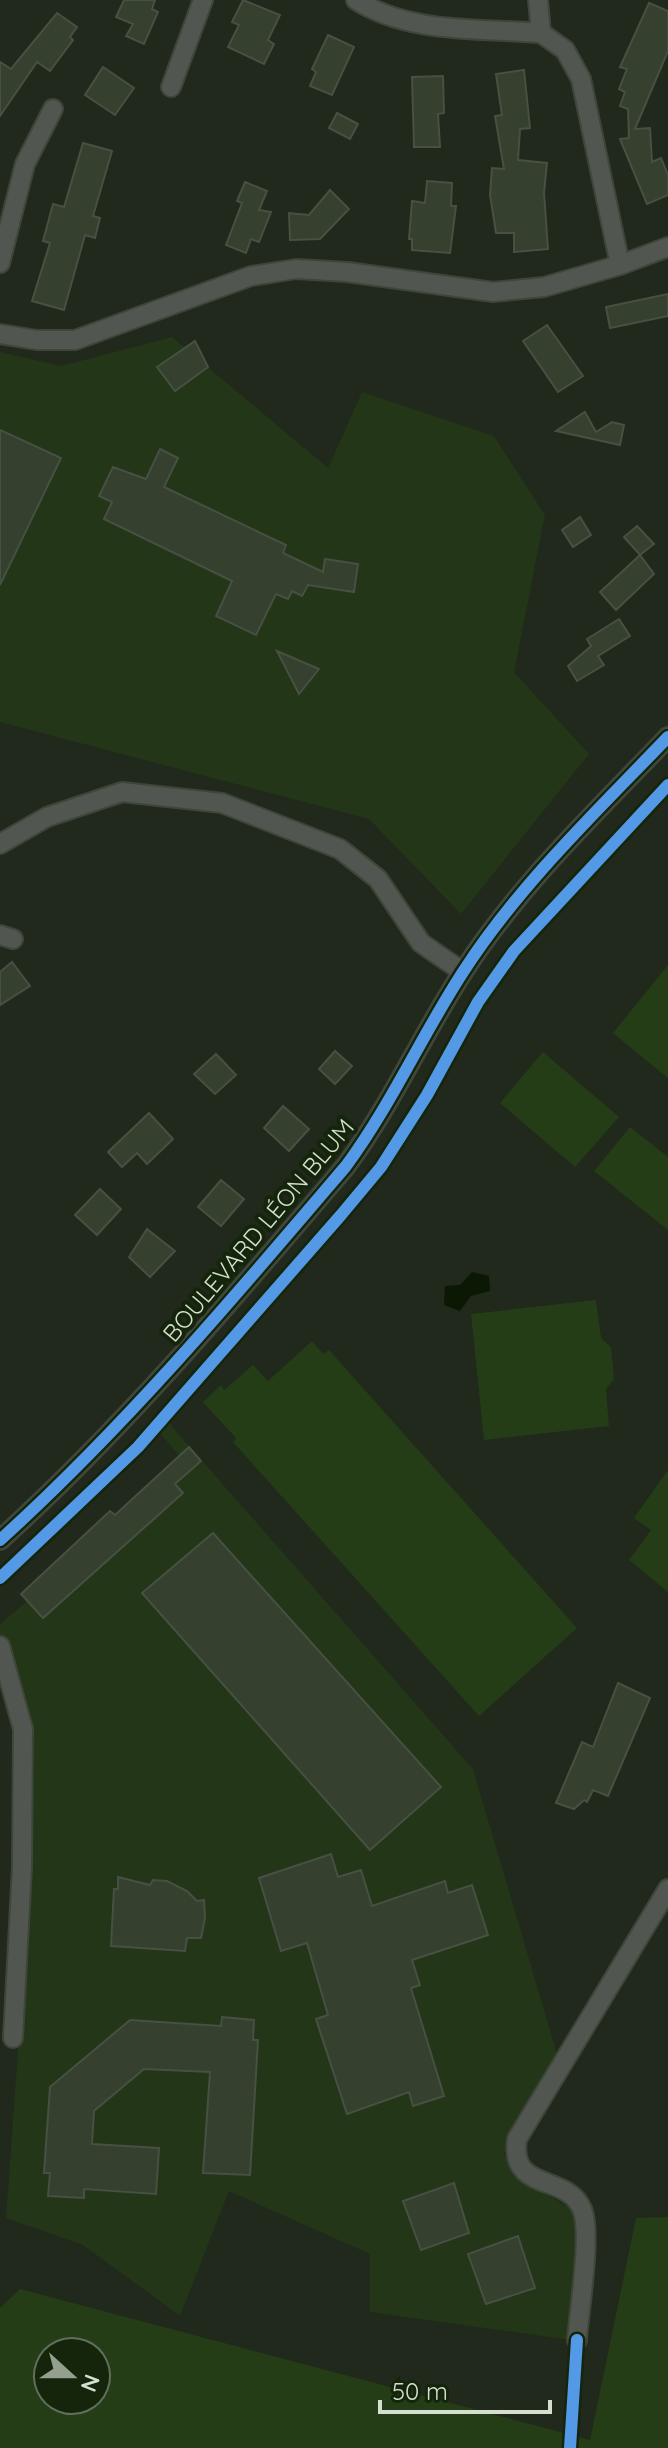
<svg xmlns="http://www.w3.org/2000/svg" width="668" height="2448" font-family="Quicksand,sans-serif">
<rect width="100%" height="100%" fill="#20291b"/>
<g fill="#233618">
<polygon points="172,337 328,468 362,392 494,436 545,515 514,672 589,754 461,914 369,819 0,722 0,352 61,366"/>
<polygon points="168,1422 473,1769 560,2064 504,2153 516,2176 573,2210 579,2224 570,2340 370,2312 370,2254 229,2191 180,2316 83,2245 6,2218 24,1967 30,1731 0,1635 0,1624 27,1601 21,1594 110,1511 115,1515 163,1471 176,1485 191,1470 159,1432"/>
</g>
<g fill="#253d16" fill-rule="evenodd">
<polygon points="668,965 668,1078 613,1033"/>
<polygon points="543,1052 619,1117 575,1167 500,1103"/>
<polygon points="630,1127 668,1157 668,1230 594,1171"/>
<polygon points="596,1300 601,1338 611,1347 614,1379 606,1389 609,1426 484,1440 471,1314"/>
<polygon points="312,1341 323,1354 329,1350 577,1628 479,1716 233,1442 236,1438 203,1402 221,1385 224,1390 253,1365 268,1381"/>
<polygon points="668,1470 668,1592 629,1560 651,1530 634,1518"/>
<path d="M668 2217V2448H0V2308L20 2289 590 2440 636 2218ZM48 2352H96V2400H48Z"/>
</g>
<polygon fill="#0a1804" points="472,1272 489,1276 490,1291 471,1296 460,1311 444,1305 445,1286 460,1285"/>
<g fill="#35402e" stroke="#475042" stroke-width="2">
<polygon points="124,0 155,0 152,9 158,12 144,44 126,36 133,24 116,17"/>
<polygon points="243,0 280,15 268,40 274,44 264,64 228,47 239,25 232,22"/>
<polygon points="649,3 668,11 668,51 635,129 650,128 652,162 661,158 668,175 668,195 647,204 620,139 629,138 628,109 620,106 625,92 619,89 627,69 620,67"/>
<polygon points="57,13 77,27 70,37 73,40 50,71 37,62 0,116 0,62 11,69"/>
<polygon points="328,35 354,47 332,95 310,86 316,72 312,69"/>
<polygon points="103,67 134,88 115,115 85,95"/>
<polygon points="524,70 530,128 520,129 518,160 547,163 544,193 548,249 514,252 514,233 496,233 490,195 492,168 504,169 495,116 502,115 496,74"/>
<polygon points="443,76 444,113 438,114 440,147 414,147 412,77"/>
<polygon points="337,113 358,124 350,139 329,128"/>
<polygon points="83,143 112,151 93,216 100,218 95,238 85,235 64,310 32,301 50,243 43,241 53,204 64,207"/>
<polygon points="427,181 452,183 451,206 456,206 450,253 412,250 412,239 409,239 412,201 425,203"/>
<polygon points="245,182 267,191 259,210 271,212 259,242 251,239 246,253 226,245 242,203 237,201"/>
<polygon points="330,190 349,209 320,239 290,240 289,213 309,215"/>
<polygon points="668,294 668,316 610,328 606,307"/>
<polygon points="547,325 583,376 558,392 523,341"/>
<polygon points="195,341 208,367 175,391 157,367"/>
<polygon points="585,412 596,432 612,422 624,425 620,445 556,431"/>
<polygon points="0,430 61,458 0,585"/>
<polygon points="160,449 178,458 164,487 286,545 283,553 323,572 325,559 358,564 354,592 308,585 302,596 292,591 288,599 276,594 256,635 216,616 232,581 104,519 112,502 99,496 113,467 146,479"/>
<polygon points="580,517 591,535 573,547 562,530"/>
<polygon points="637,526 654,544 640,555 624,537"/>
<polygon points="640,555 654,574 616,610 600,592"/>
<polygon points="619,619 630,636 598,656 604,665 577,681 568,666 591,646 587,639"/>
<polygon points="277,651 319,669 299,694"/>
<polygon points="12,962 30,986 0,1005 0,972"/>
<polygon points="335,1051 352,1066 335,1084 319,1069"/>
<polygon points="216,1054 236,1075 215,1094 194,1074"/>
<polygon points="283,1106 309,1129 289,1151 264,1128"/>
<polygon points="149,1113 173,1139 147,1164 137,1153 122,1167 108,1152"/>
<polygon points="221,1180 244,1199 221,1226 198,1207"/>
<polygon points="100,1189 121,1209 97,1235 75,1215"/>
<polygon points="147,1229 175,1251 150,1277 129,1257"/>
<polygon points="189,1447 201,1461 175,1484 183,1493 43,1618 21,1594 110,1511 115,1515"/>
<polygon points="213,1533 441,1787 370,1850 142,1593"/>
<polygon points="618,1683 650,1698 608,1796 593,1790 587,1802 584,1800 574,1809 556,1803 582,1742 593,1747"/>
<polygon points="331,1854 338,1877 361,1870 372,1906 445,1881 448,1893 472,1885 488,1935 412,1960 420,1985 411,1988 444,2096 413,2106 409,2092 347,2114 316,2019 328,2015 307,1943 281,1951 259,1878"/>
<polygon points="118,1877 150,1885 153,1880 167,1881 187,1891 197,1901 204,1900 205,1918 201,1938 187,1938 185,1951 111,1946 114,1889 118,1889"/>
<polygon points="222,2017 254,2020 253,2040 258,2040 250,2175 203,2173 210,2072 144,2069 94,2111 92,2144 159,2148 156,2194 84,2189 84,2198 48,2196 50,2173 44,2173 50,2087 130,2020 221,2026"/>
<polygon points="454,2183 469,2233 421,2250 403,2201"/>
<polygon points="518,2236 535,2288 486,2304 468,2254"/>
</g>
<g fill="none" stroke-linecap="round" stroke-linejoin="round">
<g stroke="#3e4539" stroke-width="22">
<g id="street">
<path d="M356 0C409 34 479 28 541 33"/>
<polyline points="538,0 541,33 565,50 581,79 620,265"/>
<polyline points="171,87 203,0"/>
<polyline points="0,263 25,164 53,109"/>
<polyline points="0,334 37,340 75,340 251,276 296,269 347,272 493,292 544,287 620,265 668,247"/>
<polyline points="0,844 47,817 122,792 222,803 340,849 378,879 421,943 463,972"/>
<polyline points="0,935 13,939"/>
<path d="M0 1540C125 1427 237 1294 346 1166 391 1105 422 1035 463 972 519 885 597 811 668 737"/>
<polyline points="0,1646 23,1729 22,1867 13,2038"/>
<path d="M577 2340C579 2311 592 2232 582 2209 567 2173 509 2193 517 2139L668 1889"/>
</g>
</g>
<use href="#street" stroke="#525650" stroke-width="18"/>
<g stroke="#15250b" stroke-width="17">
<g id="cycleway">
<path d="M0 1540C125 1427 237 1294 346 1166 391 1105 422 1035 463 972 519 885 597 811 668 737"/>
<polyline points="0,1578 138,1447 341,1215 381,1167 427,1095 478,1002 514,951 668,785"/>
<polyline points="570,2448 577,2340"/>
</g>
</g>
<use href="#cycleway" stroke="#5399e6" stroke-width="12"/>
</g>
<g text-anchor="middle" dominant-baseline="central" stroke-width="8" stroke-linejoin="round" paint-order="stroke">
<g font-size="24" fill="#d4dfcf" stroke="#15250b">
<text transform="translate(258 1230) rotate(-50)">BOULEVARD LÉON BLUM</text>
</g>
</g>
<g transform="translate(72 2376) rotate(111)"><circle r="38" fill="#15250b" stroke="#616f59" stroke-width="2"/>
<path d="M0-6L14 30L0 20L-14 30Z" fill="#959f90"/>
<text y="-12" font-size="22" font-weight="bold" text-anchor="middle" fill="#d4dfcf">N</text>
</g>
<path d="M380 2400v12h170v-12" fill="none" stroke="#d4dfcf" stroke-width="4"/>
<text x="392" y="2400" font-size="24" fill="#d4dfcf" stroke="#15250b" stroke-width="6" paint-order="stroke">50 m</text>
</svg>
